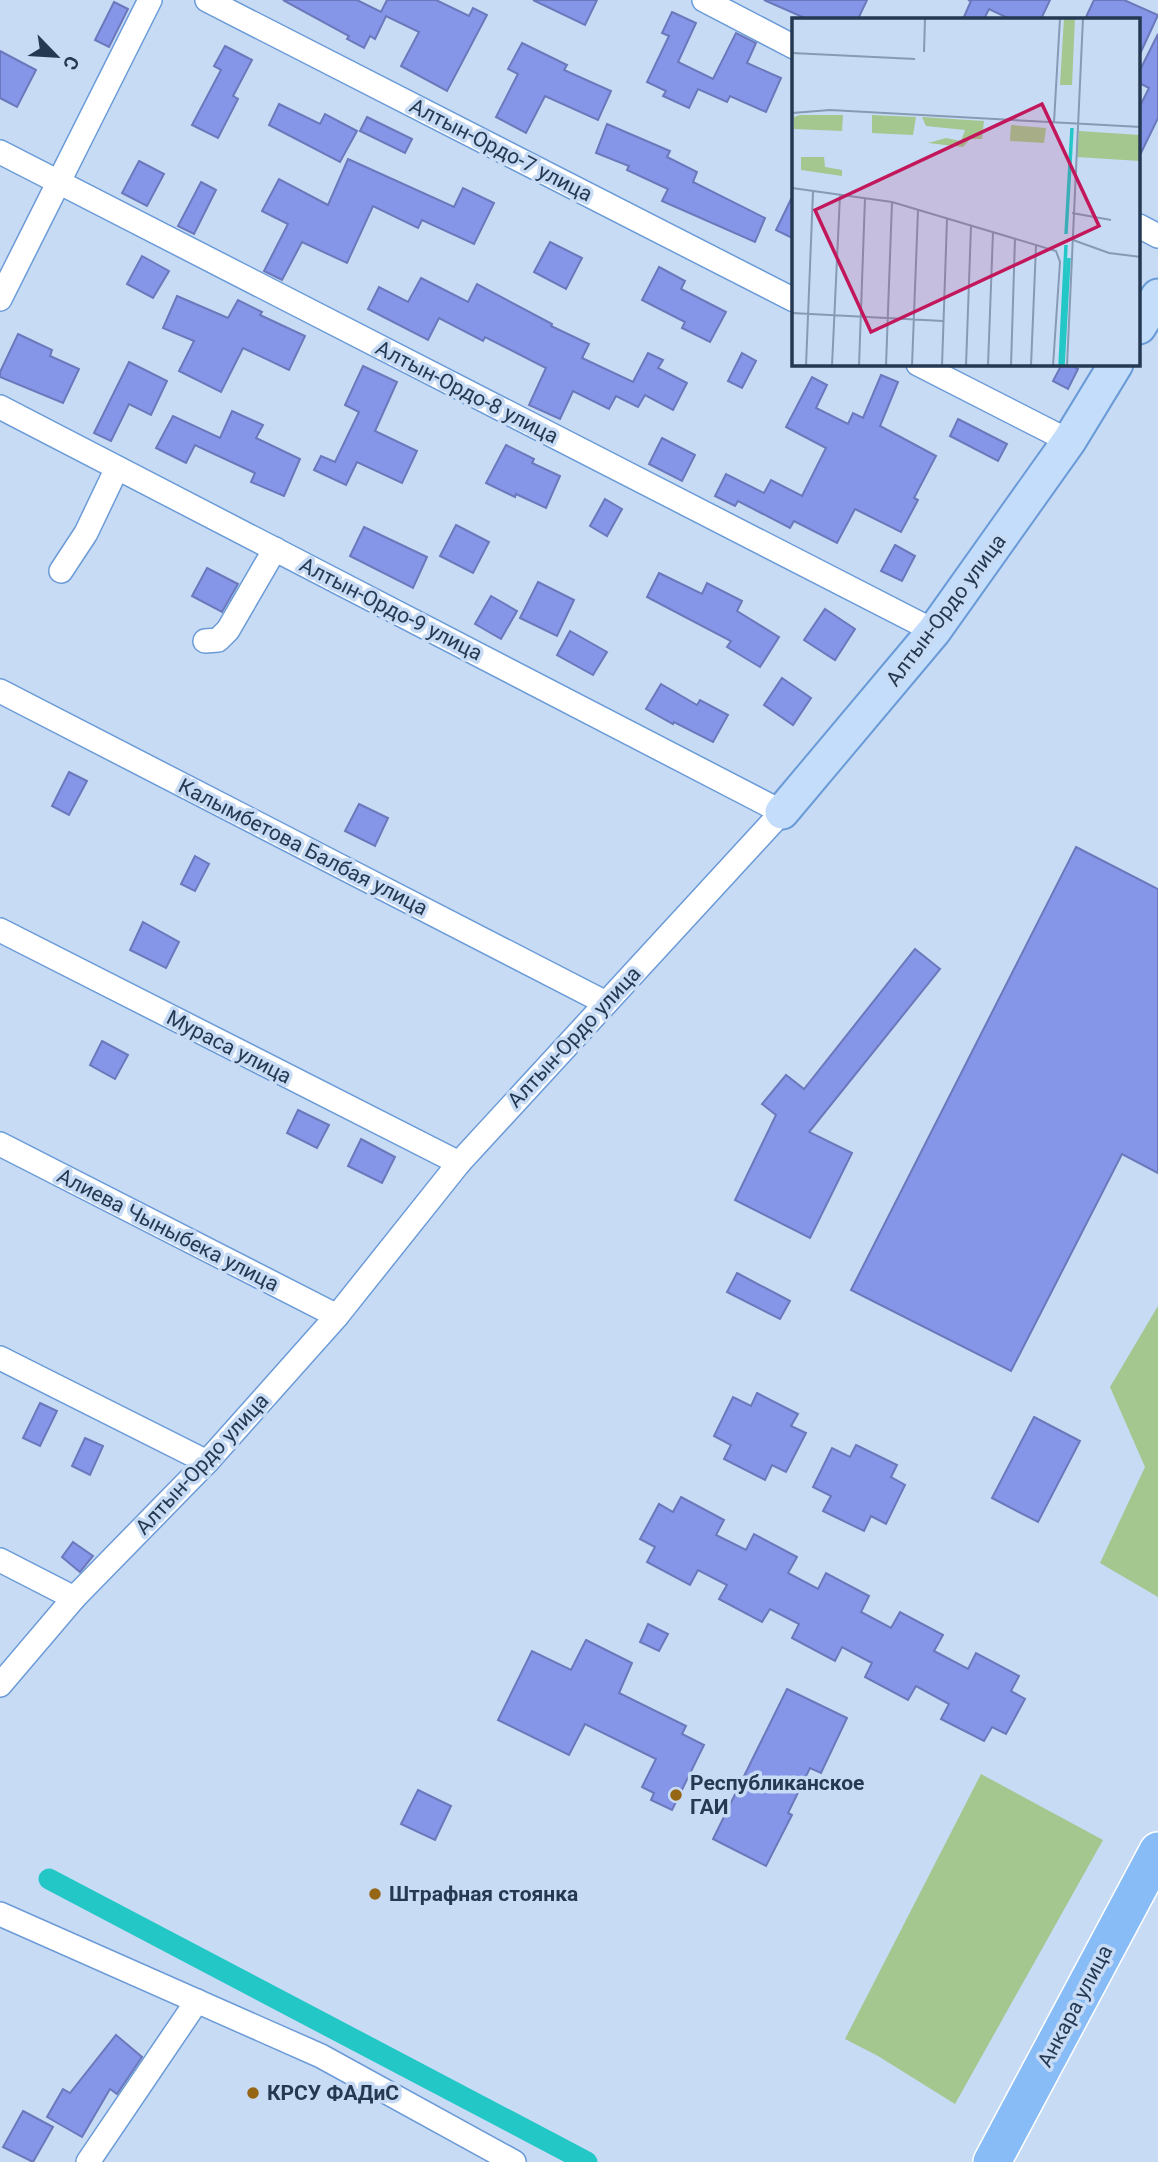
<svg xmlns="http://www.w3.org/2000/svg" width="1158" height="2162" font-family="Roboto,sans-serif">
<rect width="100%" height="100%" fill="#c7dbf5"/>
<g fill="#a3c78e">
<polygon points="1158,1306 1158,1597 1100,1563 1145,1467 1110,1387"/>
<polygon points="981,1774 1103,1840 955,2104 878,2056 845,2039"/>
</g>
<g fill="none" stroke-linecap="round" stroke-linejoin="round">
<polyline stroke="#23c7c6" stroke-width="21" points="49,1879 587,2162"/>
</g>
<g fill="#8596e8" stroke="#6b78bb" stroke-width="2">
<polygon points="283,0 357,0 381,12 387,0 436,0 469,16 473,8 487,15 447,91 401,66 419,32 386,16 375,39 370,36 364,48 347,39 349,36"/>
<polygon points="533,0 597,0 585,25"/>
<polygon points="764,0 867,0 858,19 807,19"/>
<polygon points="968,0 1050,0 1041,19 1010,19 989,9 984,19 963,19 971,1"/>
<polygon points="1094,0 1124,0 1158,15 1139,56 1139,19 1085,19"/>
<polygon points="114,2 128,9 109,47 95,40"/>
<polygon points="672,12 696,23 678,62 713,79 736,33 756,43 747,63 781,78 766,112 730,96 727,102 698,89 689,108 663,96 666,91 647,82 669,36 662,33"/>
<polygon points="1158,34 1158,118 1139,157 1139,108 1149,88 1139,83 1139,72"/>
<polygon points="522,43 567,65 564,70 611,91 598,120 545,96 526,133 496,117 518,74 508,69"/>
<polygon points="225,46 252,60 233,96 238,99 218,138 192,125 221,70 214,66"/>
<polygon points="0,51 36,70 17,107 0,98"/>
<polygon points="279,104 320,124 325,114 357,131 340,162 269,125"/>
<polygon points="367,117 412,139 405,153 360,131"/>
<polygon points="607,124 670,151 667,157 697,172 693,182 765,218 755,242 662,201 668,189 627,170 629,166 596,153"/>
<polygon points="348,159 454,207 463,188 494,203 474,244 422,220 418,228 373,206 347,263 302,242 282,280 264,271 288,224 262,211 279,179 328,205"/>
<polygon points="139,161 164,174 147,206 122,193"/>
<polygon points="201,182 216,190 194,234 178,226"/>
<polygon points="794,193 794,239 776,230"/>
<polygon points="550,242 582,258 566,289 534,272"/>
<polygon points="142,256 169,271 153,298 127,284"/>
<polygon points="659,267 685,281 681,289 726,312 710,342 682,328 685,322 642,300"/>
<polygon points="421,278 468,302 477,284 552,324 551,326 589,344 582,358 633,382 648,353 663,360 658,368 687,383 673,410 645,395 638,407 616,396 609,409 573,391 560,419 529,405 546,368 485,337 483,341 439,318 428,340 368,309 379,287 408,302"/>
<polygon points="177,296 228,318 238,300 262,312 260,315 305,336 289,370 243,348 221,392 179,371 194,341 163,328"/>
<polygon points="18,334 52,350 50,356 79,369 63,403 0,377 0,372"/>
<polygon points="742,353 756,361 742,388 728,381"/>
<polygon points="129,362 167,381 151,415 129,404 111,441 94,433"/>
<polygon points="1062,364 1069,364 1078,369 1068,389 1053,381"/>
<polygon points="363,366 397,382 375,431 417,451 402,483 357,462 346,485 314,470 321,456 335,462 359,412 345,405"/>
<polygon points="881,375 898,382 880,426 936,456 914,498 918,500 901,532 855,509 837,543 794,521 790,528 738,501 735,506 715,496 726,474 764,493 771,480 802,496 826,448 786,427 812,377 827,385 816,408 848,424 853,413 863,418"/>
<polygon points="232,411 263,425 256,438 300,459 284,496 251,482 255,473 195,445 186,463 156,448 173,416 220,438"/>
<polygon points="958,419 1007,444 998,461 950,436"/>
<polygon points="662,438 695,455 682,481 649,464"/>
<polygon points="506,445 534,459 532,463 560,476 546,508 516,494 515,497 486,483"/>
<polygon points="605,499 622,509 607,536 590,526"/>
<polygon points="456,525 489,542 473,573 440,556"/>
<polygon points="364,527 427,557 413,588 350,556"/>
<polygon points="895,545 915,556 902,581 881,571"/>
<polygon points="207,568 238,584 222,612 192,596"/>
<polygon points="659,573 702,594 707,583 742,601 737,611 779,637 760,667 727,647 731,641 647,597"/>
<polygon points="538,582 574,600 557,636 520,618"/>
<polygon points="491,596 517,611 501,639 475,624"/>
<polygon points="825,609 855,629 835,660 804,640"/>
<polygon points="570,631 607,652 593,675 557,655"/>
<polygon points="782,678 811,698 793,725 764,705"/>
<polygon points="661,684 697,705 700,700 728,715 713,742 674,722 673,724 646,709"/>
<polygon points="69,772 87,781 69,815 52,806"/>
<polygon points="359,804 388,818 375,846 345,831"/>
<polygon points="1076,847 1158,889 1158,1173 1122,1154 1011,1371 851,1290"/>
<polygon points="195,856 209,864 195,891 181,884"/>
<polygon points="143,922 179,942 166,968 130,950"/>
<polygon points="915,949 940,969 809,1132 852,1153 810,1238 735,1200 776,1115 762,1104 786,1075 804,1089"/>
<polygon points="102,1041 128,1055 115,1079 90,1065"/>
<polygon points="298,1110 329,1125 317,1148 287,1133"/>
<polygon points="361,1139 395,1157 382,1183 348,1166"/>
<polygon points="737,1273 790,1301 780,1319 727,1292"/>
<polygon points="757,1393 798,1414 791,1426 806,1433 786,1472 772,1465 765,1480 724,1459 731,1445 714,1436 733,1397 751,1406"/>
<polygon points="40,1403 57,1411 40,1446 23,1438"/>
<polygon points="1034,1417 1080,1441 1038,1522 992,1498"/>
<polygon points="85,1438 103,1446 90,1475 72,1466"/>
<polygon points="856,1445 897,1465 891,1477 905,1485 886,1524 871,1516 864,1531 823,1511 831,1496 813,1487 832,1448 850,1457"/>
<polygon points="681,1497 724,1520 716,1535 746,1550 754,1534 797,1557 788,1573 818,1589 826,1573 869,1596 861,1612 891,1628 900,1612 943,1635 934,1651 968,1669 976,1653 1019,1676 1011,1691 1025,1699 1006,1734 992,1727 984,1741 941,1719 949,1704 916,1686 908,1700 865,1677 872,1663 842,1647 835,1661 792,1638 799,1624 770,1609 762,1622 719,1599 727,1585 698,1570 690,1585 647,1562 655,1547 640,1539 659,1504 673,1512"/>
<polygon points="73,1542 93,1556 80,1572 62,1557"/>
<polygon points="648,1624 668,1634 659,1651 640,1642"/>
<polygon points="586,1640 632,1663 619,1693 686,1726 682,1734 704,1745 672,1810 651,1800 654,1793 642,1787 656,1759 585,1724 569,1755 498,1720 532,1651 571,1670"/>
<polygon points="787,1689 847,1718 821,1773 810,1768 788,1813 792,1815 766,1866 713,1839"/>
<polygon points="418,1790 451,1806 435,1840 401,1824"/>
<polygon points="116,2035 142,2057 117,2094 110,2089 82,2137 47,2117 63,2089 70,2093"/>
<polygon points="23,2111 53,2127 33,2162 3,2147"/>
</g>
<g fill="none" stroke-linecap="round" stroke-linejoin="round">
<g stroke="#6b9bd7" stroke-width="26">
<g id="street">
<polyline points="207,0 794,300"/>
<polyline points="704,0 794,47"/>
<polyline points="0,152 934,631"/>
<polyline points="1139,226 1158,236"/>
<polyline points="0,299 150,0"/>
<polyline points="918,364 1069,441"/>
<polyline points="0,407 782,812 459,1163 337,1316 207,1462 74,1598 0,1685"/>
<polyline points="61,571 86,533 117,468"/>
<polyline points="205,641 218,640 228,630 275,549"/>
<polyline points="0,691 606,1003"/>
<polyline points="0,930 459,1163"/>
<polyline points="0,1144 337,1316"/>
<polyline points="0,1358 207,1462"/>
<polyline points="0,1560 74,1598"/>
<polyline points="0,1914 321,2056 514,2162"/>
<polyline points="88,2162 197,2001"/>
</g>
</g>
<g stroke="#6b9bd7" stroke-width="37">
<g id="secondary">
<polyline points="1139,327 1158,296"/>
<polyline points="782,812 934,631 1069,441 1116,364"/>
</g>
</g>
<g stroke="#fff" stroke-width="40">
<polyline id="primary" points="992,2162 1158,1851"/>
</g>
<use href="#street" stroke="#fff" stroke-width="23"/>
<use href="#secondary" stroke="#c3ddfb" stroke-width="33"/>
<use href="#primary" stroke="#88bcf7" stroke-width="37"/>
</g>
<g fill="#956615" stroke="#c7dbf5" stroke-width="2.5">
<circle cx="676" cy="1795" r="7"/>
<circle cx="375" cy="1894" r="7"/>
<circle cx="253" cy="2093" r="7"/>
</g>
<g text-anchor="middle" dominant-baseline="central" stroke-width="7" stroke-linejoin="round" paint-order="stroke">
<g font-size="21" fill="#253952" stroke="#c7dbf5">
<text transform="translate(501 150) rotate(27)">Алтын-Ордо-7 улица</text>
<text transform="translate(467 392) rotate(27)">Алтын-Ордо-8 улица</text>
<text transform="translate(391 609) rotate(27)">Алтын-Ордо-9 улица</text>
<text transform="translate(946 610) rotate(-53)">Алтын-Ордо улица</text>
<text transform="translate(303 847) rotate(27)">Калымбетова Балбая улица</text>
<text transform="translate(574 1037) rotate(-47)">Алтын-Ордо улица</text>
<text transform="translate(229 1047) rotate(27)">Мураса улица</text>
<text transform="translate(168 1230) rotate(27)">Алиева Чыныбека улица</text>
<text transform="translate(202 1464) rotate(-47)">Алтын-Ордо улица</text>
<text transform="translate(1075 2006) rotate(-62)">Анкара улица</text>
</g>
<g font-size="21" font-weight="bold" fill="#253952" stroke="#c7dbf5" text-anchor="start">
<text x="690" y="1783">Республиканское<tspan x="690" dy="24">ГАИ</tspan></text>
<text x="389" y="1894">Штрафная стоянка</text>
<text x="267" y="2093">КРСУ ФАДиС</text>
</g>
</g>
<g transform="translate(792 18)">
<rect width="348" height="348" fill="#c7dbf5"/>
<path d="M272 0H283L280 67H268ZM8 97H51L50 113 2 111V99ZM80 97 124 99 121 117 80 115ZM130 99 192 103 190 121H178L171 129 136 125 154 120 169 123 173 112 134 108ZM219 107 254 110 252 125 218 123ZM287 113 348 117V143L285 139ZM9 139H32L33 149 50 152V158L9 152Z" fill="#a3c78e"/>
<path fill="none" stroke="#23c7c6" stroke-width="3.5" d="M274 216 280 110M268 348 274 227M271 348 277 240"/>
<path fill="none" stroke="#869ab4" stroke-width="2" d="M132 34 133 0M0 35 123 41M0 95 38 92 349 109M262 104 268 0M0 170 100 184 264 233 268 244 261 348M280 195 319 202M281 222 317 235 349 239M0 295 151 303M14 348 21 174M40 348 48 177M67 348 73 180M94 348 100 184M120 348 126 192M150 348 155 201M174 348 179 208M196 348 201 214M219 348 223 220M239 348 244 228M275 348 291 0"/>
<path fill="#c2185b" fill-opacity="0.15" stroke="#c2185b" stroke-width="3.5" d="M250 86 307 208 79 314 23 192Z"/>
<rect width="348" height="348" fill="none" stroke="#253952" stroke-width="3.5"/>
</g>
<g transform="translate(56 56) rotate(115)" stroke="#c7dbf5" stroke-width="5" paint-order="stroke">
<path d="M0-5L12 26L0 18L-12 26Z" fill="#253952"/>
<text y="-10" font-size="19" font-weight="bold" text-anchor="middle" fill="#253952">С</text>
</g>
</svg>
